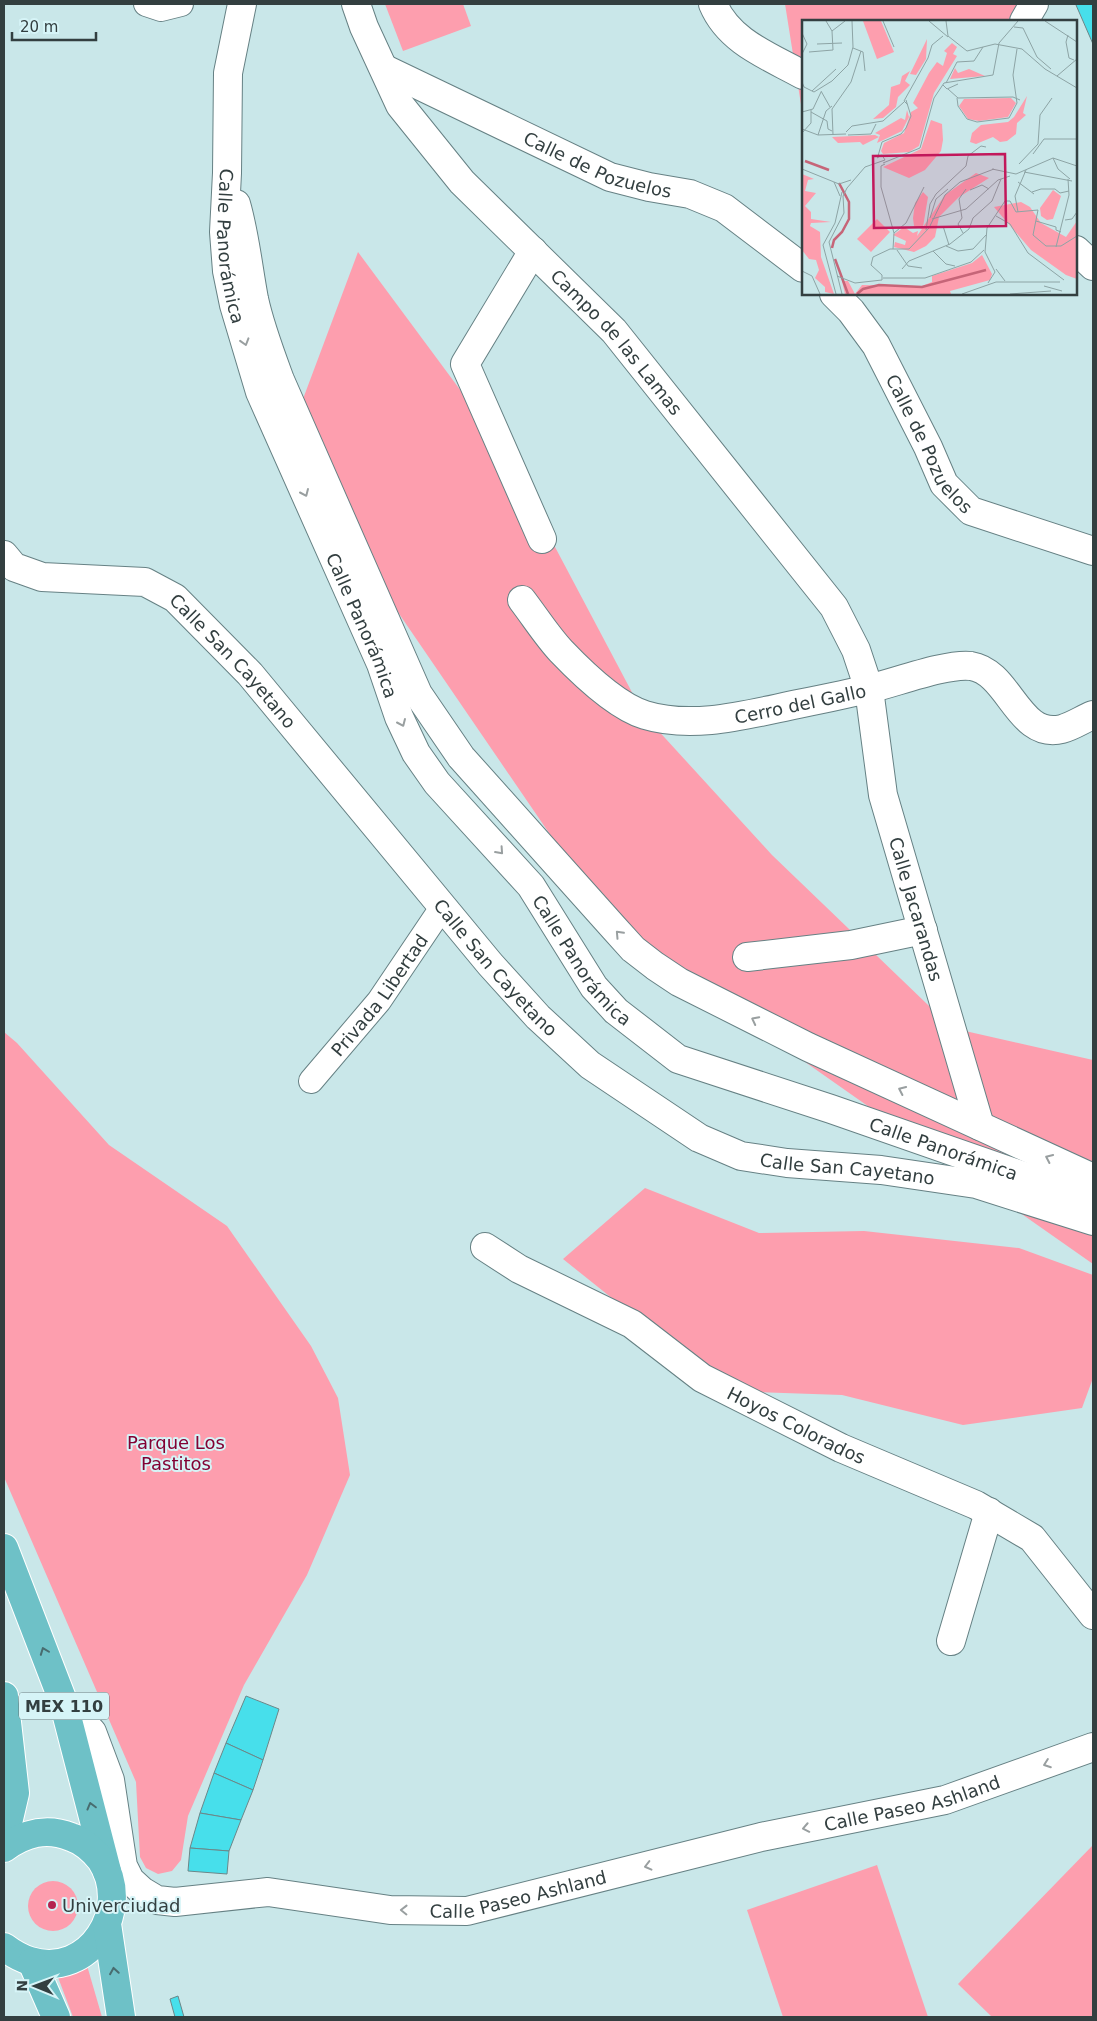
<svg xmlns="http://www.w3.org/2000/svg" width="1097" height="2021" font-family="'DejaVu Sans',sans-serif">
<rect width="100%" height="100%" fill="#c9e7e9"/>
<g fill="#fd9eae">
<polygon points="385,4 463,4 471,26 403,51"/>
<polygon points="785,4 1028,4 1006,21 803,21 803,117"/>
<polygon points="358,252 501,445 644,715 772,855 952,1028 1093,1060 1093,1264 614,928 285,447"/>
<polygon points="4,1032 17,1043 109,1145 227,1226 311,1346 338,1398 350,1475 307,1575 244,1685 188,1816 181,1860 172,1871 158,1874 146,1868 140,1857 136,1782 4,1477"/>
<polygon points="645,1188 759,1233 864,1231 1019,1248 1093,1275 1093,1378 1082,1408 963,1425 842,1395 728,1391 563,1259"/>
<polygon points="1093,1845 1093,2017 992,2017 958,1984"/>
<polygon points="877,1865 928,2017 783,2017 747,1910"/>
<circle cx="53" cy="1906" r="25"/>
<polygon points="86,1962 102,2017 73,2017 56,1972"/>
</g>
<g fill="#47dfeb" stroke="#6b8789">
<polygon points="1078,4 1093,4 1093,44 1076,5"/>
<polygon points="246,1696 279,1709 263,1760 226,1743"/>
<polygon points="226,1743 263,1760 253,1790 214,1773"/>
<polygon points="214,1773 253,1790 241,1820 200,1813"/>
<polygon points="200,1813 241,1820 229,1851 190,1848"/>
<polygon points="190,1848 229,1851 227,1874 188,1871"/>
<polygon points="178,1996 184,2017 175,2017 170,1999"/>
</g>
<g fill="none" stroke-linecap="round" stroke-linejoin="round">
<g stroke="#668184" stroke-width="26">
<g id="pedestrian">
<polyline points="146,4 161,9 181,4"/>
<path id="s1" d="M311 1081 379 1001 443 906"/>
</g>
</g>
<g stroke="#668184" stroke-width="30">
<g id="minor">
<path id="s2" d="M356 4 364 27 400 105 462 182 614 331 834 607 856 650 869 689 883 795 980 1126"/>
<polyline points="1024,21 1034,4"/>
<path id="s3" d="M385 69 610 177 649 187 690 194 724 208 803 268"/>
<polyline points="533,251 465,364 542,539"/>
<path id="s4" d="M834 294 851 311 876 345 928 447 944 484 971 511 1093 551"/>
<path id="s5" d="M4 555 14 567 42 577 145 582 175 598 250 674 490 964 538 1017 590 1065 699 1138 741 1156 787 1163 881 1170 976 1184 1093 1221"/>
<path id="s6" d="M522 600C535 617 547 636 561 651 582 673 616 706 645 715 694 730 749 714 798 704 823 699 848 694 872 688 897 682 948 663 971 666 1010 672 1018 740 1062 729 1073 726 1083 719 1093 715"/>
<polyline points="747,957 851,945 923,930"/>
<path id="s7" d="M485 1247 519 1269 632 1324 702 1378 841 1448 976 1505 1032 1538 1093 1615"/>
<polyline points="951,1641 989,1512"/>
<path id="s8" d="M63 1701 92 1732 110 1780 123 1866 130 1880 142 1891 157 1900 175 1902 268 1892 390 1910 467 1911 761 1837 945 1800 1093 1747"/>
</g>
</g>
<g stroke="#668184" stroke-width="30">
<g id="tertiary">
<path id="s9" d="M242 4 228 73 227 173 224 232 227 271 234 305 260 392 381 664 399 717 416 753 437 783 531 886 594 987 616 1011 678 1059 831 1109 1075 1194 1093 1203"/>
<path d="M713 4C729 42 769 56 803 75"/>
<path d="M236 204C245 235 248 267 254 299 260 327 270 353 280 380L418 694 461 757 614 928 633 949 655 966 679 982 808 1047 1093 1178"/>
<polyline points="1076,250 1093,266"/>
</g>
</g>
<g stroke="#fff" stroke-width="30">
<g id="primary">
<polyline points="4,1548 63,1701 107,1871"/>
<polyline points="4,1696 15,1793 4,1840"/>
<path d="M4 1848C25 1833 46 1827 71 1837 83 1841 93 1850 101 1860 133 1909 90 1979 30 1961 20 1958 12 1953 4 1947"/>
<polyline points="107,1924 121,2017"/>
<polyline points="32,1962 56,2017"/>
</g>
</g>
<use href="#pedestrian" stroke="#fff" stroke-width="24"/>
<use href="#minor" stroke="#fff" stroke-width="28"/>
<use href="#tertiary" stroke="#fff" stroke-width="28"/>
<use href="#primary" stroke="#6ec1c7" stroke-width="28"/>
</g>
<defs><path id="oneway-chevron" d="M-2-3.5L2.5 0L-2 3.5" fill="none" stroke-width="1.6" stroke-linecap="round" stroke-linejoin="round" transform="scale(1.25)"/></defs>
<g stroke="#999fa0">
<use href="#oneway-chevron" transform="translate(245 342) rotate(73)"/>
<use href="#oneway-chevron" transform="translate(305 493) rotate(66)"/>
<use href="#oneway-chevron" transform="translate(402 723) rotate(66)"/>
<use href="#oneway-chevron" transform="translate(500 851) rotate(48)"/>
<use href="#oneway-chevron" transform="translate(619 934) rotate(-133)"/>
<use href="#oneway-chevron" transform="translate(755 1020) rotate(-153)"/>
<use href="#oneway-chevron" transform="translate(902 1090) rotate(-155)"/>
<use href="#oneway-chevron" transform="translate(1049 1158) rotate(-155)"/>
<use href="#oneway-chevron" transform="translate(1047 1764) rotate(160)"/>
<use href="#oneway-chevron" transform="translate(806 1828) rotate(169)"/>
<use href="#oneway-chevron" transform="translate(648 1866) rotate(166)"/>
<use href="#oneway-chevron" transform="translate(404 1910) rotate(-179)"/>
</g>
<g stroke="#486c6f">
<use href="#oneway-chevron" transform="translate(44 1651) rotate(-111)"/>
<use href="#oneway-chevron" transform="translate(91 1806) rotate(-105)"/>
<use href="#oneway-chevron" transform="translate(114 1971) rotate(-99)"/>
</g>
<circle fill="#b42450" stroke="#d6f4f7" stroke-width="2" cx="52" cy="1905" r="5"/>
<g text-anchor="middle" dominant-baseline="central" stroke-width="4" stroke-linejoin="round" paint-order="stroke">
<rect fill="#d6f4f7" stroke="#647577" stroke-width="1" x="19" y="1692.5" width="90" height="27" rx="4"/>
<g font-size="16" font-weight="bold" fill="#333f40">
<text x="64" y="1706">MEX 110</text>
</g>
<g font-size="18" fill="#333f40" stroke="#d6f4f7">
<text stroke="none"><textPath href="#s3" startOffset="234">Calle de Pozuelos</textPath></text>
<text stroke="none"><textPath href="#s9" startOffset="244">Calle Panorámica</textPath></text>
<text stroke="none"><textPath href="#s2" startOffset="432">Campo de las Lamas</textPath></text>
<text stroke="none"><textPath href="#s4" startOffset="179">Calle de Pozuelos</textPath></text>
<text stroke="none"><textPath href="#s9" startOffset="649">Calle Panorámica</textPath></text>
<text stroke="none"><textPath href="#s5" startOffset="268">Calle San Cayetano</textPath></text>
<text stroke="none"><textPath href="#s6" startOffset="328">Cerro del Gallo</textPath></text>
<text stroke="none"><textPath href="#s2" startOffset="1090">Calle Jacarandas</textPath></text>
<text stroke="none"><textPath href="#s9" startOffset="1054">Calle Panorámica</textPath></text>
<text stroke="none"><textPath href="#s5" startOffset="672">Calle San Cayetano</textPath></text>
<text stroke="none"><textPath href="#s1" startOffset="110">Privada Libertad</textPath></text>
<text stroke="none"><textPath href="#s9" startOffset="1474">Calle Panorámica</textPath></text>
<text stroke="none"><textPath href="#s5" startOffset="1092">Calle San Cayetano</textPath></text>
<text stroke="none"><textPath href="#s7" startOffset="360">Hoyos Colorados</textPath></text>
<text stroke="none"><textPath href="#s8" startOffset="1000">Calle Paseo Ashland</textPath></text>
<text stroke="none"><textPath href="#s8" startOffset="595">Calle Paseo Ashland</textPath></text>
</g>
<g font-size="18" fill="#820133" stroke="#d6f4f7">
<text x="176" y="1442">Parque Los<tspan x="176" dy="21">Pastitos</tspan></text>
</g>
<g font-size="18" fill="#333f40" stroke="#d6f4f7" text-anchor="start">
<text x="62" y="1905">Univerciudad</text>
</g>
</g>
<g transform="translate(802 20)">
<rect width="275" height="275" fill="#c9e7e9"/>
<path d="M61 1H79L92 32 75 39ZM125 19 124 39 114 55 108 54ZM150 23 155 27 151 34 155 36 132 73 117 126 107 132 81 134 79 131 82 123 102 113 109 92 116 88 111 83 127 53 135 42 141 46 145 33 142 31ZM153 48 156 53 167 49 183 56 148 59ZM108 51 103 61 108 65 96 77 94 87 81 98 71 99 87 85 89 67 98 64 100 56ZM225 76 221 93 224 95 215 103 214 114 205 121 198 122 191 117 174 124 168 122 170 113 179 105 206 102 212 97ZM209 78 214 83 206 97 177 101 166 99 157 86 162 79ZM105 90 107 97 100 111 75 123 78 115 73 113 99 98 103 100ZM129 100 140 104 141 120 139 131 123 150 107 158 81 147 119 129ZM73 115 77 117 61 125 58 122 36 123 30 117ZM174 153 187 158 157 177 137 197 133 217 124 226 112 232 92 227 93 222 103 225 104 221 91 215 102 207 111 213 116 211 115 216 120 209 112 206 111 198 113 183 121 172 126 177 121 207 143 175ZM0 154 12 159 6 160 3 171 14 173 3 186 9 192V199L29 202 9 203 8 206 18 212 19 237 32 274 23 272V267L13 258 17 250 14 240 7 239 0 230ZM251 170 259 176 251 199 245 200 239 196 238 188ZM219 182 228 187 239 203 264 217 275 201V259L264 255 229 230 192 187ZM75 199 88 212 69 232 55 219ZM180 235 190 254 188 260 148 271 149 274H43L40 261H46L53 274 60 265 120 266 130 262V256L170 243Z" fill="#fd9eae"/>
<path fill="none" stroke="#c66578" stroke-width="2.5" d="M3 141 27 150M30 228 32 220 40 212 47 199V182L37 163M33 239 46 274M55 274 61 269 77 265 120 267 184 250"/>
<path fill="none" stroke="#8da4a5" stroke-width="1" d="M81 1 92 27M127 1 146 17M144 1 146 16M243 1 275 22M212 7 221 8 235 37 249 49M30 11 43 1M0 13 5 24 0 34M266 15 264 22 267 38 272 40M146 16 165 31 193 24 220 29 243 49 275 68M15 24 40 23M51 28 61 32 63 51M7 32 31 30 30 11 24 1M255 56 275 39M0 62 2 67 12 72 30 61 46 45 51 27 50 1M144 63 155 42 172 41 181 27M141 65 145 69 156 64M146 69 156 78 211 77 218 80M10 71 34 49M19 71 28 87M155 78 156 86 165 99 175 102 207 98 215 83 211 55 215 29M106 85 102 81 126 38 130 25 141 16M0 92 11 89 19 72M9 92 25 101 26 109 30 111M0 109 16 115 44 114M44 112 50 106 81 101 102 82M0 113 9 103V90M16 115 24 91 30 86M31 115 30 89 49 62 59 31M46 115 69 114 74 104M242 119H275M231 134 242 119M76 136 80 122 99 114 104 108 109 96 104 80M251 138 256 149 268 159M81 143 118 128 132 78 142 63 191 55 197 23 216 1M83 144 79 146V167L92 213 91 229M217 144 236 124 238 95 250 78M0 149 37 164 49 160M190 149 214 154 251 138 275 146M222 152 270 161M32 162 38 176M216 162 232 174M168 170 180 165 187 169M230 172 239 169H253L258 173 267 171M216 192 213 176 224 150M194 196 208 204 226 233 262 260M128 198 134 179 146 169M130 199 164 189 196 160 208 156M263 200 270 199 275 192M234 201 254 207V210L259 212M141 206 147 225M124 210 128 184 134 174 164 146 166 136 179 126 184 127M92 213 104 203 122 167M161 213 156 204 160 198 157 179 164 169M144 226 156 231 171 229 184 215M254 227 267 175 266 159M95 230 106 246 120 248M131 231 144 244 153 246M100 249 107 241 148 224 167 209 171 198 190 181 199 159M194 249 203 261M0 251 10 256 18 274M35 256 53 263 80 260V255L69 245 71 237 88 229H107L127 208 143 175 158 162 192 149M81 258H123L169 242 182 230M186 263 193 252 183 232 185 208 203 181H208L214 192 236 190 231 215 244 226H259L275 216M242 266 260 271M34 274 21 225 33 203 40 172M40 274 27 222 42 193 41 176 45 168 63 147 83 140 80 135 75 138M160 274 194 262H258M208 274 249 271"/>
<path fill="#c2185b" fill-opacity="0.15" stroke="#c2185b" stroke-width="2.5" d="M203 134 204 206 72 208 71 136Z"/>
<rect width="275" height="275" fill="none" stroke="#333f40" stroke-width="2.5"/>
</g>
<rect width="1097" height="2021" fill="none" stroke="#333f40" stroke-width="10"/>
<g transform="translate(35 1986) rotate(271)" stroke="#d6f4f7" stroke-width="4" paint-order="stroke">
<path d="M0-4L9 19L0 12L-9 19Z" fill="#333f40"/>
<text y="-8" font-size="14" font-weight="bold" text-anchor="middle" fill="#333f40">N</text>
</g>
<path d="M12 32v8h84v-8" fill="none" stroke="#333f40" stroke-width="2.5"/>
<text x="20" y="32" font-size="15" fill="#333f40" stroke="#d6f4f7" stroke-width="4" paint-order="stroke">20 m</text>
</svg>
